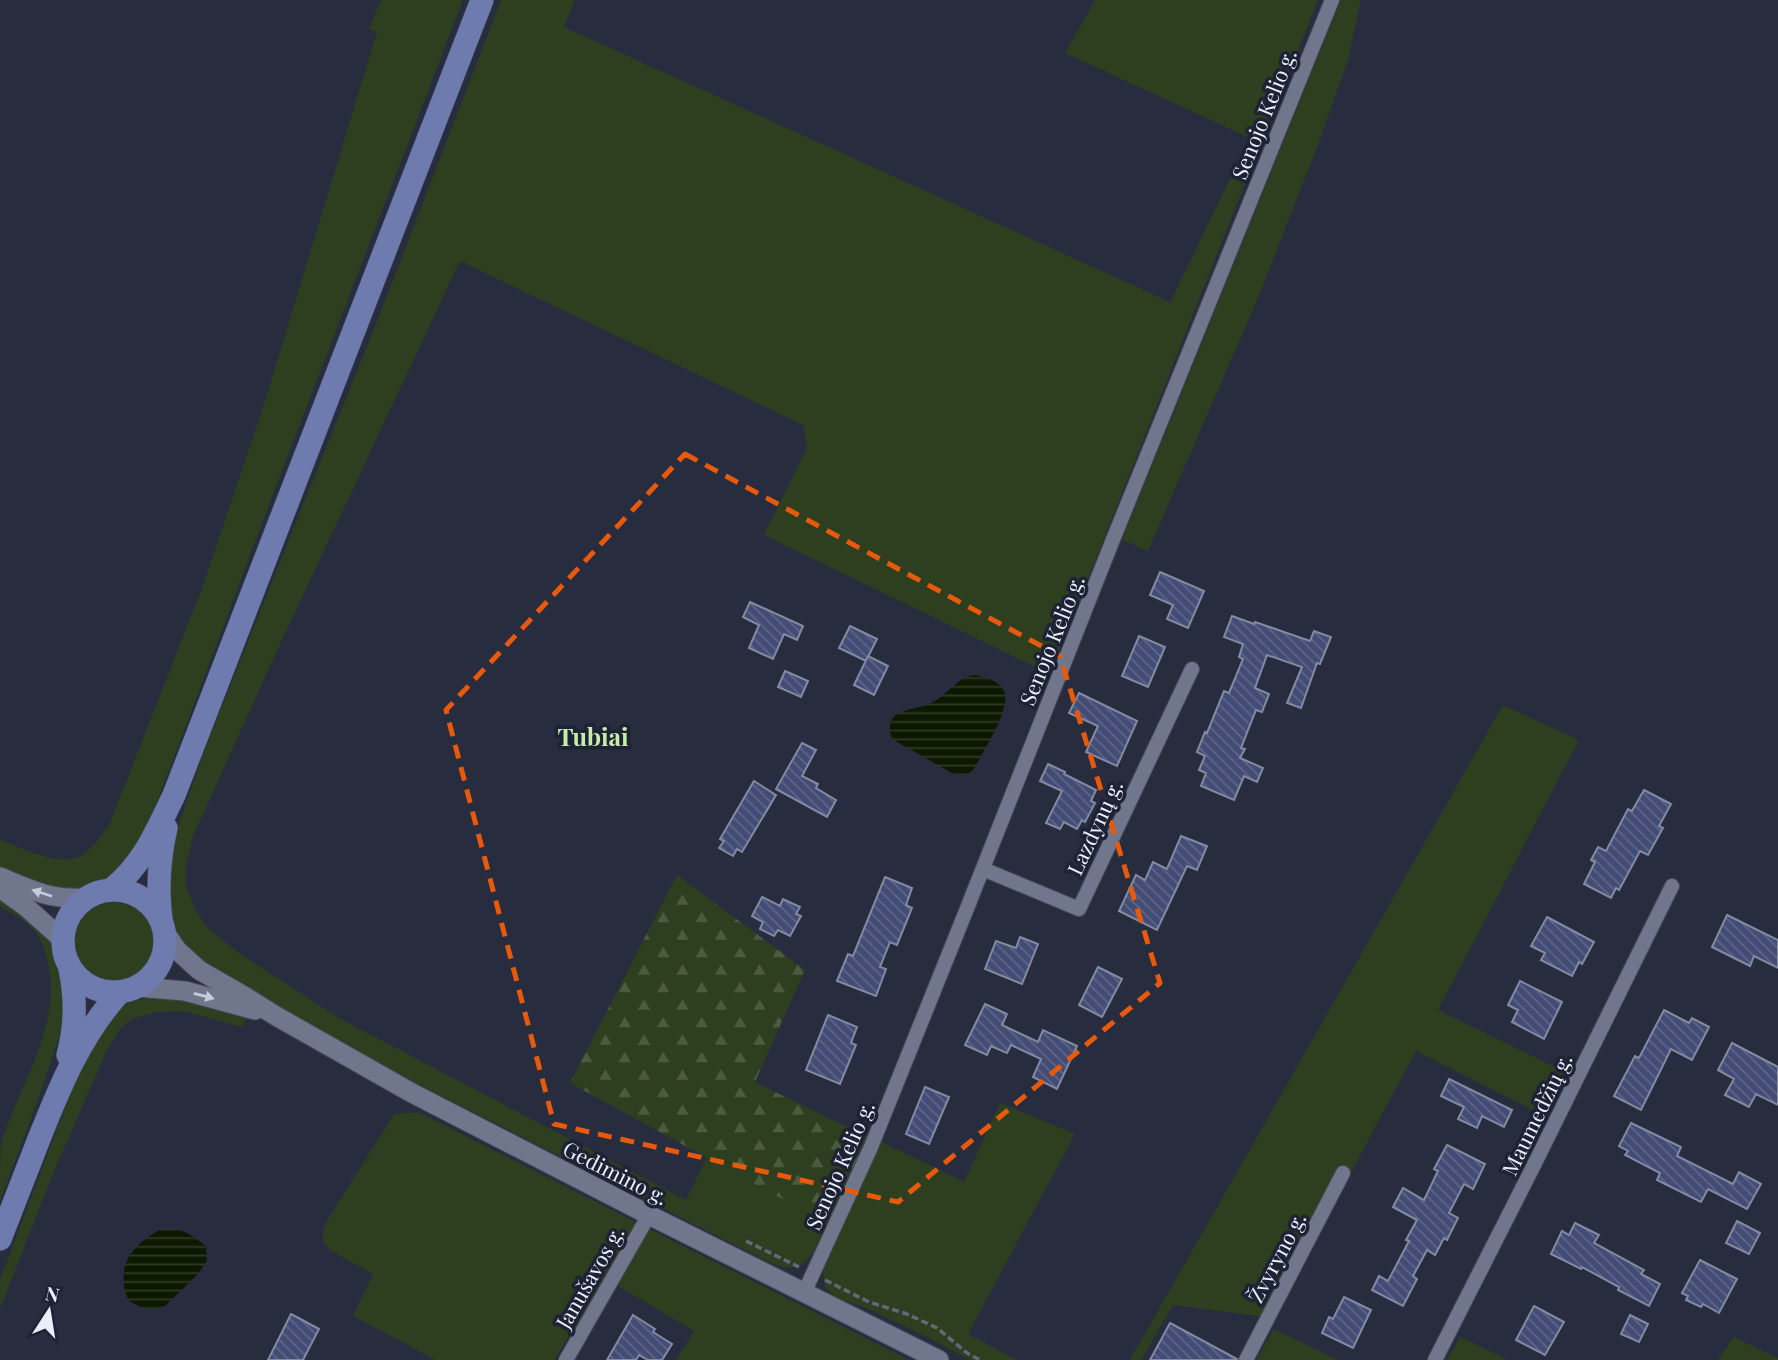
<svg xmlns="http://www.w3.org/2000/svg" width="1778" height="1360" font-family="'Playfair Display',serif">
<defs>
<pattern id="forest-firs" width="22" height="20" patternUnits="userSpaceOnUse" patternTransform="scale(1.75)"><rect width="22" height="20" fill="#2e3f1f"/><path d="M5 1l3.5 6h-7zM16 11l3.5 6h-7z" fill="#4c5b40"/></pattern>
<pattern id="water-rules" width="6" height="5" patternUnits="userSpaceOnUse" patternTransform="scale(1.75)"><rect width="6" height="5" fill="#0b1900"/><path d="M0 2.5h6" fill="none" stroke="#2f3b26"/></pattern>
<pattern id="building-back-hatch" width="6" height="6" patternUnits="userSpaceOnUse" patternTransform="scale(1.75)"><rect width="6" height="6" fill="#424c74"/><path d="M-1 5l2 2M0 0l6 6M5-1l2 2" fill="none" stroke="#5d6689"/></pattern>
</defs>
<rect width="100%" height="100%" fill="#272c3f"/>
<g fill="#2e3f1f">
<path d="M381 0H463L267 510 159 797 131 861 110 882 100 886 78 891 62 890 0 870V839C19 848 60 867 80 856 94 848 101 836 110 823L202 588 262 411 377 32 369 29Z"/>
<path d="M501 0H575L564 27 1170 302 1250 138 1065 53 1095 0H1318L1050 674 764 535 807 448 803 425 460 261 281 642 193 836 186 865V886L195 909 208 928 236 951 339 1018 686 1200 707 1157 828 1224C813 1250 807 1279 771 1263L416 1083 211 970 184 954 169 923 165 905 172 843 208 741 378 319Z"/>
<polygon points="1341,0 1361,0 1348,60 1318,145 1258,298 1148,551 1122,540"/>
<polygon points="1503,705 1579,740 1438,1010 1567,1073 1545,1116 1416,1051 1273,1318 1173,1305 1141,1360 1130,1360"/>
<path d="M0 896 51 939 57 956 63 982 64 1003 62 1028 40 1094 0 1201C0 1186 0 1157 1 1143 20 1083 66 1020 46 955 43 945 39 934 31 927 23 918 10 913 0 906Z"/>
<circle cx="115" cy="944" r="42"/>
<polygon points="150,998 195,999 247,1018 242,1027 184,1011 156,1012 132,1019 119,1030 106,1052 52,1176 0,1309 0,1280 77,1076 104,1022 121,1007 132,1001"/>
<polygon points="1000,1103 1075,1134 968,1334 1017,1360 970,1360 933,1340 871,1310 837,1298 825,1288 823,1271 880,1141 964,1182"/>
<polygon points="418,1112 909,1360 676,1360 694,1331 605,1278 554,1360 436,1360 353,1316 373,1274 330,1250 322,1239 325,1224 394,1114"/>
<polygon points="1274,1329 1338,1360 1256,1360"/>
<polygon points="1460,1337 1508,1360 1447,1360"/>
<polygon points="1734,1337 1778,1358 1778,1360 1718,1360"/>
</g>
<polygon fill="url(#forest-firs)" points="677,875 805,970 755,1082 867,1137 828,1224 570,1083"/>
<g fill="url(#water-rules)">
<path d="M974 675C985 677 1002 681 1005 694 1009 712 982 754 973 770 966 776 961 776 952 773L892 739C890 732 888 724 893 718 900 708 922 709 933 702 948 694 958 677 974 675Z"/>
<path d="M162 1229C183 1228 189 1233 206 1246L207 1260 199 1273 165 1306 155 1309 140 1307 128 1300C115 1266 131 1245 162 1229Z"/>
</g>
<g fill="url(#building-back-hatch)" stroke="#838aa1" stroke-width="2">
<polygon points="1160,572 1204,591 1188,628 1167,619 1173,605 1150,595"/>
<polygon points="750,602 803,626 797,640 784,634 773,659 749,648 759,625 743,617"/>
<polygon points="1232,616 1254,624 1255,622 1310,641 1314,631 1331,637 1320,664 1317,663 1301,708 1287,703 1302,667 1267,655 1255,688 1269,694 1262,712 1256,710 1241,748 1245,749 1240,758 1263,768 1257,782 1244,776 1234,800 1201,786 1206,773 1199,770 1205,756 1197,752 1205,732 1207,733 1224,691 1229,693 1243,659 1239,657 1243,644 1224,637"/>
<polygon points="850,626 877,639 866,661 839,648"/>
<polygon points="1139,636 1165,647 1148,687 1122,676"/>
<polygon points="868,656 888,666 874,695 854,685"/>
<polygon points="785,671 808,681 801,697 778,687"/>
<polygon points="1079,693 1137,721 1117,766 1086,752 1098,726 1069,713"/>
<polygon points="802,743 816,750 802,776 818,784 816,788 836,800 827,817 776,789"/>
<polygon points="1048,764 1065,772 1064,774 1096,790 1091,801 1095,803 1085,822 1082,820 1077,829 1064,822 1060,829 1046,823 1062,791 1040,781"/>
<polygon points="754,781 776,795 742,852 737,849 733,856 719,848 724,841 720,839"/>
<polygon points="1644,790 1671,804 1659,826 1663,828 1648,855 1640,851 1619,890 1616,888 1611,898 1584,884 1595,862 1591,860 1598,847 1606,851 1628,809 1632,811"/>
<polygon points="1181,836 1207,846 1197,870 1187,866 1157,930 1119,911 1136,875 1145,880 1153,862 1167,869"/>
<polygon points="885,877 912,888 906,905 912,908 897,945 890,942 880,967 886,969 876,996 837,981 848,954 853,956"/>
<polygon points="762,897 780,906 783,899 800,907 796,914 801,916 790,936 778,930 774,936 760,929 763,922 752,916"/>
<polygon points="1727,915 1778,940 1778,968 1754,956 1750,966 1712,947"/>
<polygon points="1547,917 1594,942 1582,964 1579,962 1572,976 1541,960 1545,953 1531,946"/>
<polygon points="1020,937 1038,944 1022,984 985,969 996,941 1016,948"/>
<polygon points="1098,967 1122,979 1102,1017 1079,1005"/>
<polygon points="1520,981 1562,1002 1544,1039 1512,1022 1518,1010 1508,1005"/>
<polygon points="985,1004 1007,1014 1002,1025 1038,1042 1043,1030 1077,1046 1057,1089 1033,1077 1041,1059 1011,1045 1007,1053 991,1046 987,1055 965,1045"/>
<polygon points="1664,1010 1689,1023 1692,1018 1709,1027 1692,1060 1671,1049 1641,1110 1614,1096 1635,1056 1639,1058"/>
<polygon points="828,1015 857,1027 851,1043 856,1045 840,1084 806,1070"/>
<polygon points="1732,1043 1778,1067 1778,1105 1756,1094 1749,1107 1725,1095 1734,1079 1718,1070"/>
<polygon points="1449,1079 1512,1110 1504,1127 1482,1116 1477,1128 1458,1119 1464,1107 1441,1096"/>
<polygon points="925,1087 949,1097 929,1144 906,1134"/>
<polygon points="1631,1123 1681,1147 1677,1156 1733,1184 1739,1172 1761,1184 1747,1209 1708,1189 1701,1202 1657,1180 1660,1173 1625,1155 1628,1151 1619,1146"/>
<polygon points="1447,1145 1485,1164 1473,1189 1464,1184 1449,1213 1458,1218 1447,1240 1444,1238 1435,1255 1427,1250 1413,1276 1417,1279 1403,1306 1372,1290 1379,1276 1388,1281 1409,1241 1406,1240 1417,1220 1393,1207 1403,1188 1424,1200 1438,1171 1434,1169"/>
<polygon points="1737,1221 1760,1233 1749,1254 1726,1243"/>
<polygon points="1575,1223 1599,1235 1594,1243 1644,1270 1641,1274 1660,1284 1649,1306 1618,1290 1619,1287 1582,1267 1581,1269 1551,1254 1562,1231 1569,1235"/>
<polygon points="1700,1260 1737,1279 1719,1313 1703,1304 1701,1307 1686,1300 1688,1296 1682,1293"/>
<polygon points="1344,1297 1371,1310 1353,1348 1322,1333 1329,1317 1333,1319"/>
<polygon points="1534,1306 1564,1322 1545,1355 1516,1340"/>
<polygon points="291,1314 319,1329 303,1360 268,1360"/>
<polygon points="633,1315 655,1329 653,1332 672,1344 662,1360 648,1360 639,1355 636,1360 607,1360"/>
<polygon points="1630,1315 1648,1324 1639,1342 1621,1334"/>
<polygon points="1170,1323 1237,1359 1236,1360 1150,1360"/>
</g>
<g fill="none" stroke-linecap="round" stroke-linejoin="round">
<g stroke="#454959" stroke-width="16">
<g id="minor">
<polyline points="983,869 1079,909 1192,669"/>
<polyline points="804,1293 871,1147 966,911 1112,542 1332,0"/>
<polyline points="566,1360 649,1215"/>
<polyline points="1246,1360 1343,1173"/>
<polyline points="1435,1360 1535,1163 1672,886"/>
</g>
</g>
<g stroke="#454959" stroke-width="21">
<g id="secondary">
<path d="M0 877C31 890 51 900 85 898"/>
<polyline points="0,888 25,906 62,939"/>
<polyline points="165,932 177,950 199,970 244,996 276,1016 412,1093 649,1215 939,1360"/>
<polyline points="137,987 185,991 255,1010"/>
</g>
</g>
<g stroke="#454959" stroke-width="24">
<g id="primary">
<circle cx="114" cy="941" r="51"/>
<path d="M111 890C144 863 156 832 174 795L482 0"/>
<path d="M161 919C157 888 159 859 166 828"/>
<path d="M68 1055C76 1026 76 998 70 969"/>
<path d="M0 1239C13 1206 26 1172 39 1139 60 1086 81 1035 119 993"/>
</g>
</g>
<g stroke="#636779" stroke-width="3.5" stroke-dasharray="7 3.5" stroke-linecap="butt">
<polyline points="746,1241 799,1267"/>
<polyline points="825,1280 869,1302 907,1314 937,1328 967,1353 980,1360"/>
</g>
<use href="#minor" stroke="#70778d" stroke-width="14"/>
<use href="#secondary" stroke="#70778d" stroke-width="19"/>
<use href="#primary" stroke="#6e7bae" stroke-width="23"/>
</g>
<defs><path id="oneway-solid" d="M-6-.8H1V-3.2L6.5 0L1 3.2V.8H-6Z" transform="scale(1.75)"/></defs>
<g fill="#c6cbdb">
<use href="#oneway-solid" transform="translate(42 893) rotate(-162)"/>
<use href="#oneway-solid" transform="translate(204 996) rotate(15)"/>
</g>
<path fill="none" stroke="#e8590c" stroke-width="5" stroke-dasharray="14 9" stroke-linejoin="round" d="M685 454 1060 656 1160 983 898 1202 554 1124 446 710Z"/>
<g text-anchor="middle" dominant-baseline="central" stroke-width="7" stroke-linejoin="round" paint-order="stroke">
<g font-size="21" fill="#ebeffc" stroke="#1d2235">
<text transform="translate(1263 114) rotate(-68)">Senojo Kelio g.</text>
<text transform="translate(1051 640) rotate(-68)">Senojo Kelio g.</text>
<text transform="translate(1094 827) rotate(-65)">Lazdynų g.</text>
<text transform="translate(1536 1114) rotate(-64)">Maumedžių g.</text>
<text transform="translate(839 1165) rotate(-66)">Senojo Kelio g.</text>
<text transform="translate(616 1172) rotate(27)">Gedimino g.</text>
<text transform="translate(1276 1257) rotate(-62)">Žvyryno g.</text>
<text transform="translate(589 1277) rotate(-60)">Janušavos g.</text>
</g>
<g font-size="24" font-weight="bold" fill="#c6eea9" stroke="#1d2235">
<text x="593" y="736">Tubiai</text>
</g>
</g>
<g transform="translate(49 1311) rotate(12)" stroke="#1d2235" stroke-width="5" paint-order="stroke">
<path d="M0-5L12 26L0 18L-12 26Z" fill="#ebeffc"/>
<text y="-10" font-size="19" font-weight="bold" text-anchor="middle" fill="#ebeffc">N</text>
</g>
</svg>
